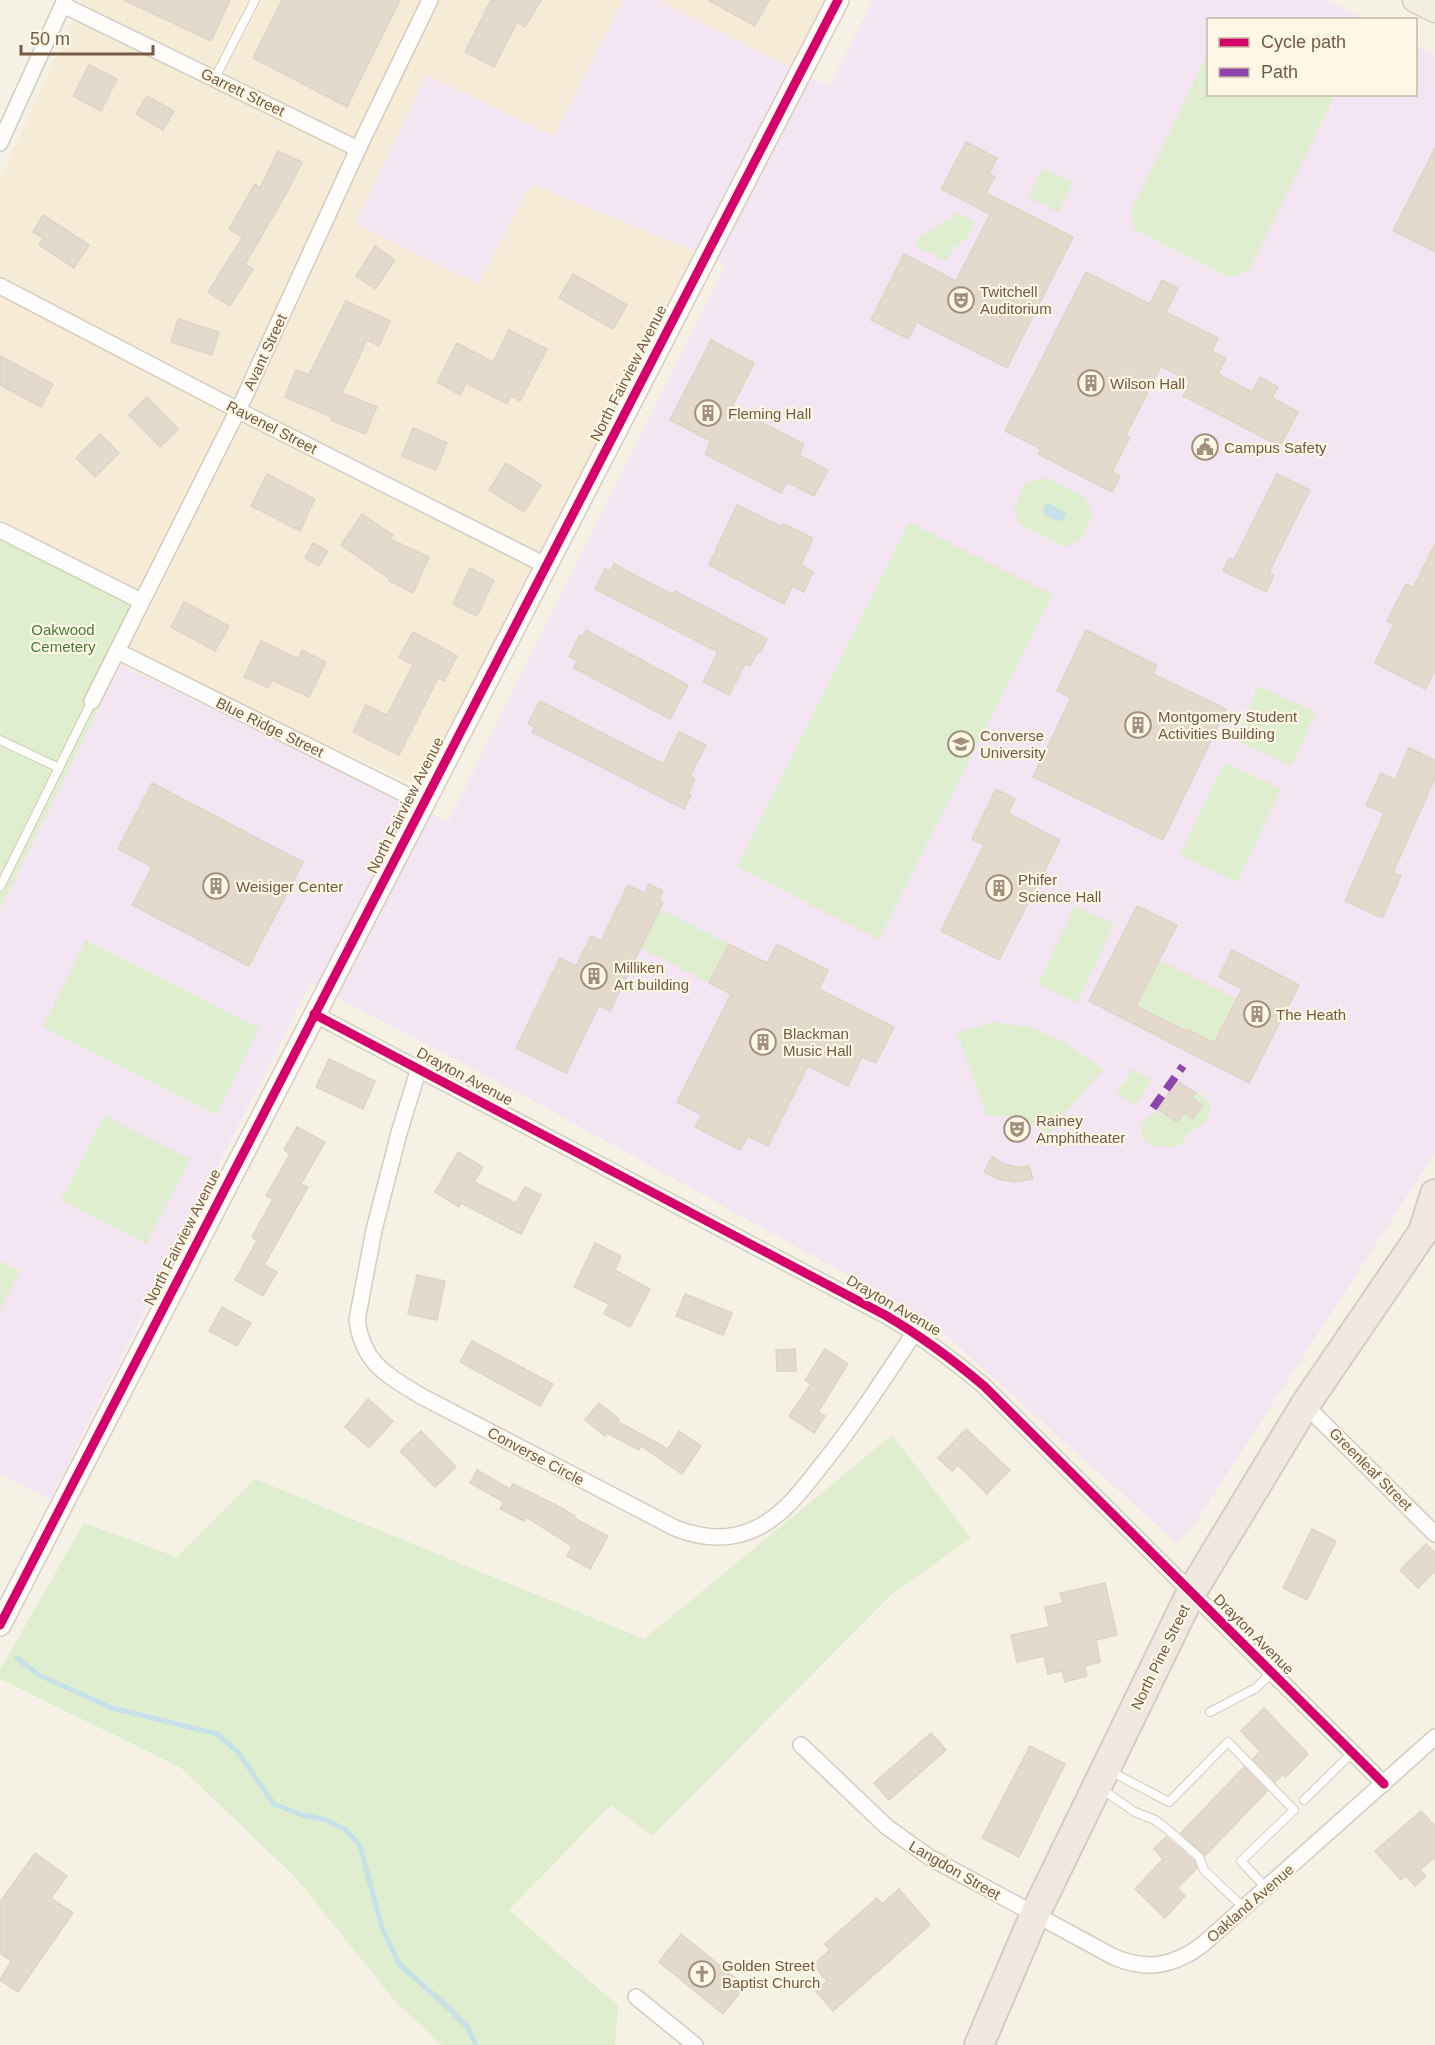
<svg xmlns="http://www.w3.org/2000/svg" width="1435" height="2045" font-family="Helvetica,sans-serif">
<rect width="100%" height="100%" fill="#f6f1e5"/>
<polygon fill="#f6ebd7" points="82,0 832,0 421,787 117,651 141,601 0,518 0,179"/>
<polygon fill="#f3e5f1" points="623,0 658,0 829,87 873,0 1327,0 1365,19 1208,20 1208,94 1416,94 1416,46 1435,56 1435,1153 1194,1525 1177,1543 929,1320 523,1095 310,983 50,1499 0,1474 0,910 121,665 448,822 726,264 531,184 478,284 355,224 426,75 554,136"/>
<g fill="#deeece">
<polygon points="1208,53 1208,94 1335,95 1249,271 1230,278 1135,230 1131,211"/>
<polygon points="1043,168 1073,183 1058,212 1028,197"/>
<polygon points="958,213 975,222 967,238 952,250 946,261 919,248 915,240"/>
<polygon points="1046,478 1086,498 1092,517 1081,539 1065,547 1020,525 1014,508 1026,482"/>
<polygon points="909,522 1052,595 879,939 737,867"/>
<polygon points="0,536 148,608 0,910"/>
<polygon points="1258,686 1316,712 1292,766 1234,740"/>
<polygon points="1224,762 1281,789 1237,882 1180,855"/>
<polygon points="1075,906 1114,924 1077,1003 1038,984"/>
<polygon points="660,909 729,944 709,983 641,948"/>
<polygon points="86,940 259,1028 216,1115 43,1027"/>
<polygon points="1159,960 1237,999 1214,1043 1136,1006"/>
<path d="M992 1022 1030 1027 1063 1042 1103 1069 1048 1134C1023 1118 1017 1114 987 1116L957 1033Z"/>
<polygon points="1133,1069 1151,1081 1135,1105 1117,1093"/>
<path d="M1198 1090 1210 1103C1210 1133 1190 1121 1183 1144 1170 1150 1137 1149 1141 1127 1143 1120 1153 1115 1158 1109L1177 1122 1184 1113 1193 1119 1202 1105 1192 1098Z"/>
<polygon points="104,1115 190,1159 146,1244 61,1200"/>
<polygon points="0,1261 20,1271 0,1310"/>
<polygon points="892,1435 971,1538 892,1594 652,1836 611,1805 509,1910 618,2006 615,2045 442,2045 395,2001 296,1878 180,1767 0,1679 0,1670 84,1523 177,1557 255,1479 644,1639"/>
</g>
<polygon fill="#c6e2e8" points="1047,502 1066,513 1063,520 1057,521 1045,515 1043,509"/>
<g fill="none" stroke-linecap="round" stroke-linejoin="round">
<polyline stroke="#c6e2e8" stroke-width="5" points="17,1658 39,1675 112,1708 217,1734 237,1751 274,1804 302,1815 326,1820 346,1830 360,1846 382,1928 400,1965 450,2009 468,2028 476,2045"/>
</g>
<g fill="#e3d9cd" stroke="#dfd4c7" stroke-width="1.5">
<polygon points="124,0 230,0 211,41"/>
<polygon points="282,0 400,0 347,107 253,58"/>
<polygon points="491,0 541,0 525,27 517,22 494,67 465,52"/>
<polygon points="708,0 769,0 755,26"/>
<polygon points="89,65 117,79 101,111 73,96"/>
<polygon points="147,96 174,111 163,130 136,114"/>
<polygon points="966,142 997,158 989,174 995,177 986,193 1073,237 1007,368 917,322 908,339 871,320 904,254 956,281 990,214 941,189"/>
<polygon points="1435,148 1435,252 1393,231"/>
<polygon points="278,151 302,162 289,189 245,264 253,269 230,306 208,292 243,237 229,229 255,184 260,188"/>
<polygon points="43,215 89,245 74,268 39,245 43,238 33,232"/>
<polygon points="375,246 395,260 375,289 356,276"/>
<polygon points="1086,272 1150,304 1162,280 1178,288 1166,312 1218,338 1212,351 1226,358 1218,374 1252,392 1260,377 1278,387 1272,398 1298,412 1280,446 1183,396 1190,381 1161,366 1126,435 1130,437 1112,472 1120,476 1112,492 1038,454 1041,449 1005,431"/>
<polygon points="573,274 627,305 613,329 559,298"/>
<polygon points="346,301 390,321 379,346 367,340 342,393 377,407 365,434 331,420 332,417 285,397 296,370 309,375"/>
<polygon points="178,319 219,332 212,355 171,342"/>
<polygon points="509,330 547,349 520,401 511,396 507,404 466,383 460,395 437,382 457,343 493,362"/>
<polygon points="711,340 754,363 732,407 804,444 799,455 828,470 814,496 787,482 781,493 705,454 711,441 670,420"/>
<polygon points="0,356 53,384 41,407 0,385"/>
<polygon points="147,397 178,429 160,447 129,415"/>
<polygon points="413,428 447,443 436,470 402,456"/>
<polygon points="100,434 119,453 95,477 76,458"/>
<polygon points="506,463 541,485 524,512 489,490"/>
<polygon points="267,474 315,499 300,531 251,506"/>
<polygon points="1277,474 1310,490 1269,572 1274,575 1266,592 1223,571 1229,558 1234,560"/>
<polygon points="737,505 782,527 784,524 813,538 801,565 813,572 804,592 792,586 784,604 709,565"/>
<polygon points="362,514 393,535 390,539 429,557 413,593 389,581 390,579 341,545"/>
<polygon points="313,543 328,551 319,566 305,558"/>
<polygon points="1435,544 1435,671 1425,689 1375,663 1394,624 1387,621 1406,584 1413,588"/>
<polygon points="614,564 673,595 675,591 767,639 760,653 758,652 750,666 745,664 729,695 703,682 718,652 595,589 605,569 610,571"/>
<polygon points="470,568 494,580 477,616 453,604"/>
<polygon points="184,602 229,626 215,651 171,627"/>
<polygon points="586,630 688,685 670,719 574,668 577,661 569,656 580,635 583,636"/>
<polygon points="1086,630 1157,665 1153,674 1226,709 1163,840 1033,777 1071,698 1057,691"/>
<polygon points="413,632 457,656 444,681 438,678 399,755 353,732 366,705 387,715 413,665 399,657"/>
<polygon points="261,641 298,659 302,650 326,662 309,697 272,680 269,688 244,677"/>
<polygon points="540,701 663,764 679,732 706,745 690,776 695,779 688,794 691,795 684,809 532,732 535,727 528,724"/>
<polygon points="1409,748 1435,760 1435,778 1393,873 1401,876 1382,918 1345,901 1384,813 1366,805 1381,773 1395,780"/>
<polygon points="152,783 303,862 249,966 132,905 152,867 118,849"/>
<polygon points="996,789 1015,799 1008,813 1060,840 999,960 941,931 984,845 972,839"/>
<polygon points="649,884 663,891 659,900 663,902 610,1011 599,1005 566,1073 516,1048 560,958 576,966 591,936 601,941 628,885 645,893"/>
<polygon points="1137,906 1177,925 1136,1006 1186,1031 1187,1029 1214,1043 1242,989 1219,977 1232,950 1299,985 1249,1083 1089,1001"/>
<polygon points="729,944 767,963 777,944 828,970 819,989 894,1027 876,1063 862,1057 848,1086 808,1066 768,1146 748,1136 740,1150 695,1127 702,1115 677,1102 731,994 709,983"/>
<polygon points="329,1059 375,1081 363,1109 316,1087"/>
<polygon points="1177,1081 1196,1093 1192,1098 1202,1105 1193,1119 1184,1113 1177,1122 1158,1109"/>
<polygon points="297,1127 325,1142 301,1184 308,1187 264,1265 277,1272 263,1296 235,1280 257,1241 252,1237 273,1199 266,1196 290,1154 284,1150"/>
<polygon points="458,1152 483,1167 474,1182 516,1203 525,1187 541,1195 521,1234 461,1203 459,1207 435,1192"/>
<polygon points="992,1157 1004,1164 1017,1167 1029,1166 1033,1179 1015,1182 998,1179 984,1172"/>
<polygon points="595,1243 621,1256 615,1270 650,1289 630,1327 604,1314 609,1304 574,1287"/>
<polygon points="417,1275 445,1281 437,1320 408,1314"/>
<polygon points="685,1294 732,1313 723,1335 676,1316"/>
<polygon points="222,1307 251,1323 237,1346 209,1331"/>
<polygon points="472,1341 553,1384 540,1406 460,1362"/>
<polygon points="795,1349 796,1371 777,1371 776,1350"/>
<polygon points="825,1349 848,1364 818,1412 825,1416 814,1433 789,1416 811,1384 805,1380"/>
<polygon points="368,1399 393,1421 369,1448 345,1427"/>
<polygon points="599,1403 619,1419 617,1421 668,1449 679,1431 701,1446 682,1474 641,1446 639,1450 607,1433 605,1436 585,1420"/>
<polygon points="966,1429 1010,1470 987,1494 958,1465 952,1471 938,1458"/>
<polygon points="421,1431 456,1467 435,1487 400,1451"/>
<polygon points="477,1470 510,1489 513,1484 558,1506 575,1516 574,1518 608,1536 590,1569 567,1556 572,1546 526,1517 524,1521 500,1509 504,1502 470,1483"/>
<polygon points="1312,1529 1336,1541 1307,1600 1283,1588"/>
<polygon points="1426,1544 1435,1553 1435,1571 1418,1588 1400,1570"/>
<polygon points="1105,1583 1117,1635 1096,1640 1100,1662 1085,1666 1087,1676 1065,1682 1062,1671 1048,1674 1044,1656 1017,1662 1011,1635 1049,1627 1045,1607 1063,1603 1060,1593"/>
<polygon points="1264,1708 1308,1754 1286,1777 1283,1774 1275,1782 1253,1759 1260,1751 1241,1731"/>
<polygon points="931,1733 946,1750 889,1800 874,1783"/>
<polygon points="1030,1746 1065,1764 1019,1857 982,1838"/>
<polygon points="1244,1767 1267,1791 1205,1856 1181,1833"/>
<polygon points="1421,1811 1435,1826 1435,1857 1420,1870 1426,1876 1415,1886 1406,1876 1401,1880 1375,1851"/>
<polygon points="1166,1837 1194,1861 1197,1868 1177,1888 1185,1896 1165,1918 1135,1889 1163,1859 1154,1849"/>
<polygon points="35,1853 67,1876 51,1898 73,1913 18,1992 0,1980 11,1961 0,1953 0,1902"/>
<polygon points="899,1889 930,1925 833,2011 816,1991 827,1981 813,1965 830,1950 825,1944 877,1898 882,1904"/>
<polygon points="681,1934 745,1986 723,2014 659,1962"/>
</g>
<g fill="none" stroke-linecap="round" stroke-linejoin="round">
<g stroke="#d5ccc0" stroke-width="10">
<g id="lane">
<polyline points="215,78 255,0"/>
<polyline points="0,740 59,768"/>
<polyline points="0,887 92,701"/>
<polyline points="1210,1712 1256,1688 1271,1673"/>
<polyline points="1110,1771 1169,1802 1228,1742 1294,1810 1241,1861 1266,1888"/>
<polyline points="1103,1790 1135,1812 1155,1820 1167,1829 1199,1857 1204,1870 1244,1908"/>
<polyline points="1304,1800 1352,1753"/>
</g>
</g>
<g stroke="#d5ccc0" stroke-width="18">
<g id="street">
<polyline points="63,5 358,149"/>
<polyline points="0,143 65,0"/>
<polyline points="0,286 253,418 545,565"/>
<polyline points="0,530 141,601"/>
<polyline points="117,651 423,803"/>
<polyline points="92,701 244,398 358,149 430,0"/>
<path d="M314 1014 885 1315C921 1336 952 1359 984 1386L1384 1784"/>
<path d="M419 1068 399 1133 374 1230 357 1320C363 1364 387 1375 421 1396L675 1528C703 1539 732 1541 759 1527 785 1513 802 1490 820 1467 855 1424 884 1378 915 1332"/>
<polyline points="1305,1405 1435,1534"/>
<path d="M801 1745 887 1827 929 1857 1114 1957C1147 1971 1174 1966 1202 1945L1435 1737"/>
<polyline points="636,1997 695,2045"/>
</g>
</g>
<g stroke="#d7cdc1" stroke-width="24">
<polyline id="secondary" points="0,1625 838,0"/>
</g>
<g stroke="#d5ccc2" stroke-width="27">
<polyline id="primary" points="1415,0 1435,10"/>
</g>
<g stroke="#d5ccc2" stroke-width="32">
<g id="highway">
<polyline points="1423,1232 1435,1194"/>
<polyline points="979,2045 1035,1914 1191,1593 1305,1405 1423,1232 1435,1223"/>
</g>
</g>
<use href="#lane" stroke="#fefdfb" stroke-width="8"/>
<use href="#street" stroke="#fefdfb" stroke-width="15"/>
<use href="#secondary" stroke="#fefdfb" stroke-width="21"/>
<use href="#primary" stroke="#f2eee2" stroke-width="24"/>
<use href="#highway" stroke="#f1e8e2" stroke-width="28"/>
<polyline stroke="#8e44ad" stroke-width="8" stroke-dasharray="15 8" stroke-linecap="butt" points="1153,1108 1183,1066"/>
<g stroke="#fff7e5" stroke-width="13">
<g id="cycleway">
<path d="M314 1014 885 1315C921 1336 952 1359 984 1386L1384 1784"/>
<polyline points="0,1625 838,0"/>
</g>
</g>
<use href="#cycleway" stroke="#d6006c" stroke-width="9"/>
</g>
<defs>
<g id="theatre-ring" transform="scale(1.35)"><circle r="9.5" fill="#fff7e5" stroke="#a28f7c" stroke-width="1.5"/><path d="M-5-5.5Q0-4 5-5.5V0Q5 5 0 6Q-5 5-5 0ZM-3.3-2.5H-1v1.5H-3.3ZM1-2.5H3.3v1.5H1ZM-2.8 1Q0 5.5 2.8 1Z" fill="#a28f7c"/></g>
<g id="building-ring" transform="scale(1.35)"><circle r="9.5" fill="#fff7e5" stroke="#a28f7c" stroke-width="1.5"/><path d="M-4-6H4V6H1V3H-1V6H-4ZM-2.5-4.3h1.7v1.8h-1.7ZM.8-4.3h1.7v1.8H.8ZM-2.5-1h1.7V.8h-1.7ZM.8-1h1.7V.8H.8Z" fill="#a28f7c"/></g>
<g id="civic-ring" transform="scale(1.35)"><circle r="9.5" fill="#fff7e5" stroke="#a28f7c" stroke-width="1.5"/><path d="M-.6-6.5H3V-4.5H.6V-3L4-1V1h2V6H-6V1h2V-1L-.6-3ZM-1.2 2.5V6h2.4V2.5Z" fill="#a28f7c"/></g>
<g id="university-ring" transform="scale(1.35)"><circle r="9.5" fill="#fff7e5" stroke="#a28f7c" stroke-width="1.5"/><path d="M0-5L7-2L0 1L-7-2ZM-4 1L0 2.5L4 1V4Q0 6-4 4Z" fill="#a28f7c"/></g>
<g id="church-ring" transform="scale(1.35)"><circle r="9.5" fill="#fff7e5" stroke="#a28f7c" stroke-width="1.5"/><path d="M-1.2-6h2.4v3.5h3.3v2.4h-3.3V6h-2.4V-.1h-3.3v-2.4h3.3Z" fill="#a28f7c"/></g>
</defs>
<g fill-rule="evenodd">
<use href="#theatre-ring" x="961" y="300"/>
<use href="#building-ring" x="1091" y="383"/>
<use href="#building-ring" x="708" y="413"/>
<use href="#civic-ring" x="1205" y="447"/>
<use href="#building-ring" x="1138" y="725"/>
<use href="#university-ring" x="961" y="744"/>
<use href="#building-ring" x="216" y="886"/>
<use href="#building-ring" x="999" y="888"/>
<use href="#building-ring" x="594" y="976"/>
<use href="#building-ring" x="1257" y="1014"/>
<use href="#building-ring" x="763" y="1042"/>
<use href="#theatre-ring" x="1017" y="1129"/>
<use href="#church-ring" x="702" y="1974"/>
</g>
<g text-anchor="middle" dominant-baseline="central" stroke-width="4.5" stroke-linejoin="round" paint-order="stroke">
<g font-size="15" fill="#755a44" stroke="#fff7e5">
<text transform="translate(243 92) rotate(26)">Garrett Street</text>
<text transform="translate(265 352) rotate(-65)">Avant Street</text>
<text transform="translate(628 373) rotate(-63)">North Fairview Avenue</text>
<text transform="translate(272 427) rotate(27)">Ravenel Street</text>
<text transform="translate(270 727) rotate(26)">Blue Ridge Street</text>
<text transform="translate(405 805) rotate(-63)">North Fairview Avenue</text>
<text transform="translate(465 1076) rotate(28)">Drayton Avenue</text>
<text transform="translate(182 1237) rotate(-63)">North Fairview Avenue</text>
<text transform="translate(894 1305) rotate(30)">Drayton Avenue</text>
<text transform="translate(536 1456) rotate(28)">Converse Circle</text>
<text transform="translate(1371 1469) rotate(45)">Greenleaf Street</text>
<text transform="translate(1254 1634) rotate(45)">Drayton Avenue</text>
<text transform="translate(1160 1657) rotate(-64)">North Pine Street</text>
<text transform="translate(955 1870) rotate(30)">Langdon Street</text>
<text transform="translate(1250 1903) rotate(-41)">Oakland Avenue</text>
</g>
<g font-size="15" fill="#755a44" stroke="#fff7e5" text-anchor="start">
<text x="980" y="291">Twitchell<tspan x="980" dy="17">Auditorium</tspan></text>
<text x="1110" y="383">Wilson Hall</text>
<text x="728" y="413">Fleming Hall</text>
<text x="1224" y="447">Campus Safety</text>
<text x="1158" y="716">Montgomery Student<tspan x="1158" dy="17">Activities Building</tspan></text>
<text x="980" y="735">Converse<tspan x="980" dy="17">University</tspan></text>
<text x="1018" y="879">Phifer<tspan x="1018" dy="17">Science Hall</tspan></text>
<text x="236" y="886">Weisiger Center</text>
<text x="614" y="967">Milliken<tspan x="614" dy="17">Art building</tspan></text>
<text x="1276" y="1014">The Heath</text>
<text x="783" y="1033">Blackman<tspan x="783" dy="17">Music Hall</tspan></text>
<text x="1036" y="1120">Rainey<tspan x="1036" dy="17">Amphitheater</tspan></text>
<text x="722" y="1965">Golden Street<tspan x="722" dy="17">Baptist Church</tspan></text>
</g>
<g font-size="15" fill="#4a7d3b" stroke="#fff7e5">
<text x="63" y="629">Oakwood<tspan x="63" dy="17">Cemetery</tspan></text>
</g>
</g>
<rect x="1207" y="18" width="210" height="78" fill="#fff7e5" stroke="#c8b8a5" stroke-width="1.5"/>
<rect x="1219" y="38" width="30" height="9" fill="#d6006c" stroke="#c8b8a5" stroke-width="1.5"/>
<text x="1261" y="48" font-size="18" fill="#755a44">Cycle path</text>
<rect x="1219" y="68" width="30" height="9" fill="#8e44ad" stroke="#c8b8a5" stroke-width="1.5"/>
<text x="1261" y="78" font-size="18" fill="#755a44">Path</text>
<path d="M21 45v9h132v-9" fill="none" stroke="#755a44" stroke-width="3"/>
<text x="30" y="45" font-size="18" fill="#755a44" stroke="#fff7e5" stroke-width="4.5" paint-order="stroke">50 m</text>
</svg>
